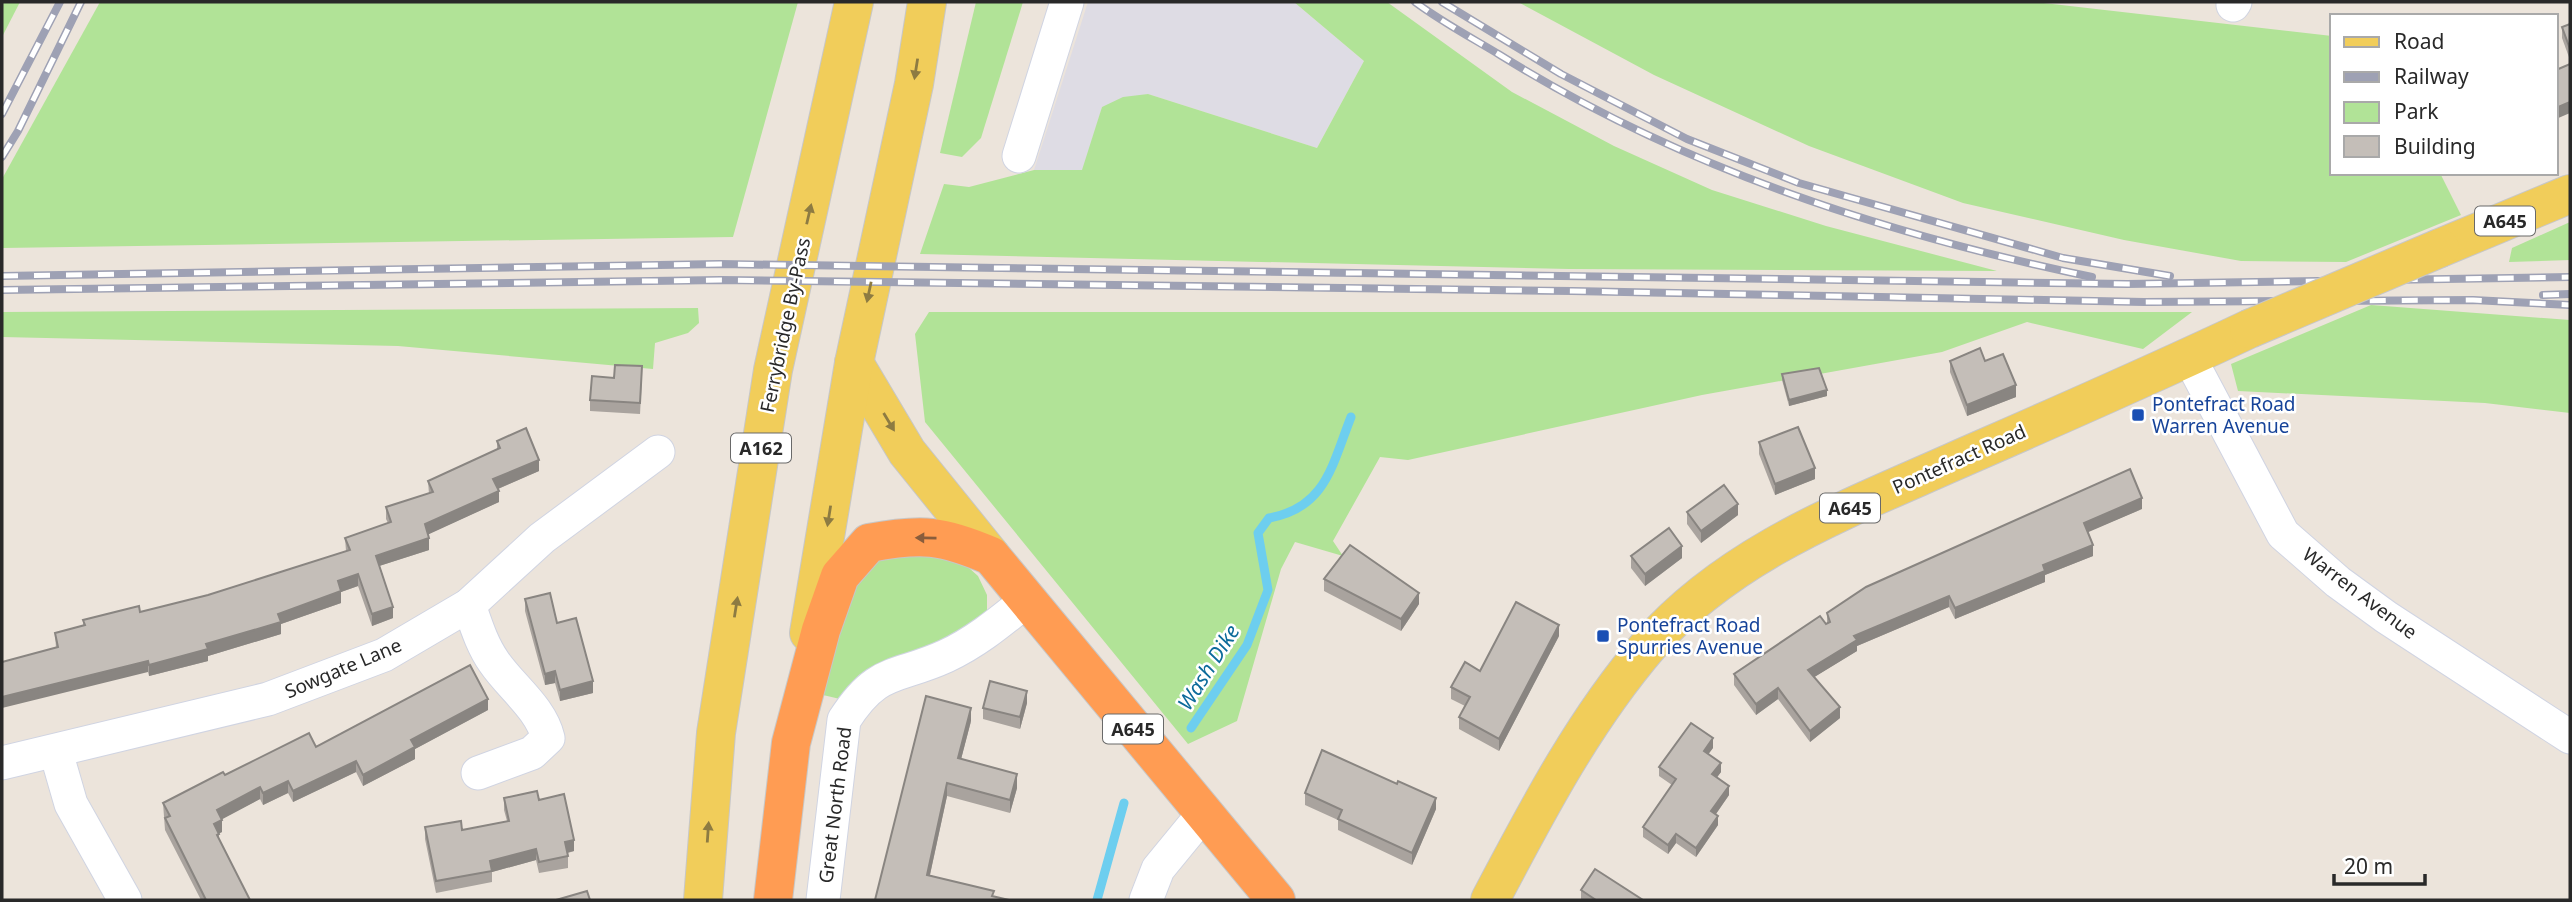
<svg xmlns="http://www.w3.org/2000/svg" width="2572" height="902" font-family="'Noto Sans',sans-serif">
<rect width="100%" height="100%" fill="#ece4db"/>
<polygon fill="#dedce4" points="1088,2 1294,2 1364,61 1317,148 1148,94 1102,107 1083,170 1034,170"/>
<g fill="#b1e397">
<polygon points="2,2 20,2 2,37"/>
<polygon points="100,2 798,2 733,237 2,248 2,179"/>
<polygon points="976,2 1023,2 981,138 962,157 940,153"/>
<polygon points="1294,2 1387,2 1512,92 1614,146 1712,190 1826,226 1997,271 1569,269 920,254 944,184 969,187 1034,170 1082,170 1102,107 1123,97 1148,94 1317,148 1364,61"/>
<polygon points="1518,2 2035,2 2332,36 2332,173 2440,173 2461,215 2346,262 2241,261 2124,240 1963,203 1809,146 1654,75"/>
<polygon points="2570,222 2570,260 2509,262 2512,248"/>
<polygon points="2371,305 2570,320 2570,413 2485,403 2238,391 2231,364"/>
<polygon points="698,308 699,323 688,333 655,343 653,369 398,346 2,337 2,312"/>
<polygon points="929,312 2192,312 2143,349 2027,322 1942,352 1702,395 1408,460 1380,457 1333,541 1343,556 1295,542 1281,569 1237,721 1188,744 925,422 915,334"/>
<polygon points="894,553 959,559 978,576 987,595 987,611 974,630 887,661 859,675 840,699 823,695 831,640 858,575 879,559"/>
</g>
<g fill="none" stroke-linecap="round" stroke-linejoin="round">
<g stroke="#6dceef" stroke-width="9">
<path d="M1191 728 1247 645 1268 590 1258 533 1269 518C1326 508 1332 465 1351 417"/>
<polyline points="1097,900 1124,803"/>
</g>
<g stroke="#d0d4e2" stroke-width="35">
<g id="minor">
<polyline points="2233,5 2235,2"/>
<polyline points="1019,156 1067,2"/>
<polyline points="2189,357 2283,534 2338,582 2386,617 2570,737"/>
<path d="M469 605C476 625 482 645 494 662 511 687 541 708 548 738L532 753 478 773"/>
<polyline points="56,752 71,804 125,900"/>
<polyline points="2,763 268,699 384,655 469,605 542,538 658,452"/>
<path d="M823 900 844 720C878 667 896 679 946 656 976 642 1000 622 1026 601"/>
<polyline points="1146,900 1158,869 1204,813"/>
</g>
</g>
<g stroke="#c7c7c7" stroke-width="40">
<g id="major">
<polyline points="2440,248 2570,194"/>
<polyline points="854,363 907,452 991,556"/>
<polyline points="809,633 854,363 914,84 927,2"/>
<polyline points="703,900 716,733 773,370 854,2"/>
<path d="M1490 900C1537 811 1583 722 1649 645 1730 553 1845 510 1955 461 2053 418 2152 375 2249 329"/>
</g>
</g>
<g stroke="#c7c7c7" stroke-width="40">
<path id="highway" d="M773 900 791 743 821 630 840 576 869 543C922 533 942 535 991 556L1276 900"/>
</g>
<use href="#minor" stroke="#fff" stroke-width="33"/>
<use href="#major" stroke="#f1cd5a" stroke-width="38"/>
<use href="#highway" stroke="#ff9c53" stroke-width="38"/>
<g stroke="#9ea1b4" stroke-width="8">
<g id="rail">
<path d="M1415 2C1442 22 1472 38 1500 55 1682 168 1884 234 2092 277"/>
<polyline points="1442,2 1561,74 1687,139 1799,183 2063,258 2170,276"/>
<polyline points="2,114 60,2"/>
<polyline points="2,157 18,131 81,2"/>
<polyline points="2,276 720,264 2127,284 2570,277"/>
<polyline points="2,290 721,280 1572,291 2144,302 2473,300 2570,305"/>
<polyline points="2543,295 2570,294"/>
</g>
</g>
<use href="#rail" stroke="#fff" stroke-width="5" stroke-dasharray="16" stroke-linecap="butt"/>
<g stroke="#c7c7c7" stroke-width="40" stroke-linecap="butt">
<polyline id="major-bridge" points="2249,329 2440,248"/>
</g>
<use href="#major-bridge" stroke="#f1cd5a" stroke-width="38"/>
</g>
<g fill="#a9a39e">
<polygon points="2570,24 2570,60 2562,38 2562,27"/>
<polygon points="1950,361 1985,361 2016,397 1967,416 1950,372"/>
<polygon points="1782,374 1827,396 1789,406 1782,380"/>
<polygon points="614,378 642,378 640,414 590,411 590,400"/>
<polygon points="497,441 539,471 498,489 499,502 428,534 429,550 379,566 393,618 372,626 358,586 341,592 341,603 281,624 281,634 208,656 208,661 149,676 148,672 56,648 55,633 83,626 83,620 140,612 208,595 346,551 345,538 388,523 386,519 386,507 429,494 428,481 497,449"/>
<polygon points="1759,442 1815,479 1775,495 1759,454"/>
<polygon points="2142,509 2087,532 2093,556 2045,575 2045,582 1955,619 1949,607 1857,646 1857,651 1814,677 1840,718 1810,742 1778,699 1756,715 1734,685 1734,674 1827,624 1827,613"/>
<polygon points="1687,512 1738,515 1701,543 1687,524"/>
<polygon points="1631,556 1682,558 1645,586 1631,568"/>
<polygon points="1324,579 1419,604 1401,631 1324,591"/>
<polygon points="525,599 557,623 593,693 560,701 555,683 545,685 525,611"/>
<polygon points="1559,636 1499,751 1459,729 1459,717 1465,706 1451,699 1451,687 1480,671"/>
<polygon points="1027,703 1020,729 983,719 983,708"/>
<polygon points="488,710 415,749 415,759 363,786 356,772 293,802 288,793 263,805 260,799 221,819 222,832 219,833 219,840 250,900 201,900 165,830 163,803 225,775 316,747"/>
<polygon points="971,721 961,759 1017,788 1010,813 947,796 930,875 994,896 875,900"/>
<polygon points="1713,748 1708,754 1721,772 1717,777 1729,795 1716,814 1718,825 1696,857 1676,843 1668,854 1643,837 1643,827 1672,785 1659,776 1659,767"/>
<polygon points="1305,793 1436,809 1412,865 1338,830 1338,820 1305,805"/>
<polygon points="504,798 539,800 574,851 568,853 568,868 539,873 536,860 492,872 492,882 436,893 425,839 425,827 462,830 507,821 504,810"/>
<polygon points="1581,890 1643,900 1581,900"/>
</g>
<g fill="#898581">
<polygon points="2570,102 2570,113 2556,119 2556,108"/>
<polygon points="2016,385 2016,397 1967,416 1967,405"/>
<polygon points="1827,390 1827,396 1789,406 1789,400"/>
<polygon points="539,460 539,471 493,491 493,479"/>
<polygon points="1815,468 1815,479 1775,495 1775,484"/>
<polygon points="499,491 499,502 425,536 425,524"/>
<polygon points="2142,498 2142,509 2084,534 2084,523"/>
<polygon points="1738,504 1738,515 1701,543 1701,531"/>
<polygon points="429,538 429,550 376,567 376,556"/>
<polygon points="2093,545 2093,556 2045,575 2045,582 1955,619 1955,608 2043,565"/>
<polygon points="1682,546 1682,558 1645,586 1645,574"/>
<polygon points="358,574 358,586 341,592 341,603 281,624 281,634 208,656 208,661 149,676 149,665 206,644 278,614 338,581"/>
<polygon points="1419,593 1419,604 1401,631 1401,619"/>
<polygon points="1949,596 1949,607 1857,646 1857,651 1808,681 1808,670 1854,636"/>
<polygon points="393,607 393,618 372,626 372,614"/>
<polygon points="1559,625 1559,636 1499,751 1499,739"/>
<polygon points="148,661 148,672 2,708 2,697"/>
<polygon points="555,671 555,683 545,685 545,674"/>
<polygon points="593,681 593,693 560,701 560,690"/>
<polygon points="1778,688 1778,699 1756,715 1756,704"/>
<polygon points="1027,691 1027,703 1020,729 1020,717"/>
<polygon points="488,699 488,710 415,749 415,759 363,786 363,775 411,740"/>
<polygon points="1840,707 1840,718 1810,742 1810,731"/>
<polygon points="971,708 971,721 958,771 958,758"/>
<polygon points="1713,738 1713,748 1704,760 1704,751"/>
<polygon points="356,761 356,772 293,802 293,791"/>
<polygon points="1721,763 1721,772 1712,784 1712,774"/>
<polygon points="1017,774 1017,788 1010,813 1010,800"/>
<polygon points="288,781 288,793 263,805 263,793"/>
<polygon points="947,783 947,796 927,888 927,875"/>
<polygon points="1729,786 1729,795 1711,821 1711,811"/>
<polygon points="260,787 260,799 217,822 217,810"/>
<polygon points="1436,798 1436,809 1412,865 1412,853"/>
<polygon points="1718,816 1718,825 1696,857 1696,848"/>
<polygon points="222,820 222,832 214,836 214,824"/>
<polygon points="1676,834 1676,843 1668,854 1668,845"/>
<polygon points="574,840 574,851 565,853 565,842"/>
<polygon points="536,849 536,860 492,872 490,861"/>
</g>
<g fill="#c4beb8" stroke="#898581" stroke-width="2">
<polygon points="2570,24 2570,49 2562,27"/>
<polygon points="2570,64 2570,102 2556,108 2556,70"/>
<polygon points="1980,348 1985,361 2003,354 2016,385 1967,405 1950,361"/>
<polygon points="615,365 642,366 640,403 590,400 592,376 614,378"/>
<polygon points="1819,368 1827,390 1789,400 1782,374"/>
<polygon points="1798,427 1815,468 1775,484 1759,442"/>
<polygon points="526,428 539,460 493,479 499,491 425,524 429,538 376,556 393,607 372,614 358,574 338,581 341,591 278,614 281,622 206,644 208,649 149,665 148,661 2,697 2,662 58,647 55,633 85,625 83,620 139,606 140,612 208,595 350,550 345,538 391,522 386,507 433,492 428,481 500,448 497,441"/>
<polygon points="2130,469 2142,498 2084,523 2093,545 2043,565 2045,571 1955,608 1949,596 1854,636 1857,640 1808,670 1840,707 1810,731 1778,688 1756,704 1734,674 1820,616 1826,624 1830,622 1827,613 1866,587"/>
<polygon points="1724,485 1738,504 1701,531 1687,512"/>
<polygon points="1669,528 1682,546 1645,574 1631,556"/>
<polygon points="1350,545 1419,593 1401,619 1324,579"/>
<polygon points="550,593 557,623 576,618 593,681 560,690 555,671 545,674 525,599"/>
<polygon points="1516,602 1559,625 1499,739 1459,717 1470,697 1451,687 1465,662 1480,671"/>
<polygon points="470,665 488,699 411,740 415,747 363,775 356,761 293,791 288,781 263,793 260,787 217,810 222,820 214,824 219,834 217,835 250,900 206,900 165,818 170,816 163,803 223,772 225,775 309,733 316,747"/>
<polygon points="990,681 1027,691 1020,717 983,708"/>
<polygon points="926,696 971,708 958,758 1017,774 1010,800 947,783 927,875 994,891 992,896 1009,900 875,900"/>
<polygon points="1691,723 1713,738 1704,751 1721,763 1712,774 1729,786 1711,811 1718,816 1696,848 1676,834 1668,845 1643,827 1676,779 1659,767"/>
<polygon points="1322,750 1397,784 1398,781 1436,798 1412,853 1338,819 1342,810 1305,793"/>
<polygon points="537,791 539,800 564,794 574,840 565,842 568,856 539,862 536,849 490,861 492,871 436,881 425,827 461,821 462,830 509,821 504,798"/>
<polygon points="1595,869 1643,900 1596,900 1581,890"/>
<polygon points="587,891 590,900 556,900"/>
</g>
<defs><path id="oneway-solid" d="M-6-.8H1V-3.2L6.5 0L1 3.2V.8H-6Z" transform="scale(1.75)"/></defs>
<g fill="#8d7b42">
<use href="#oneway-solid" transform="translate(916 69) rotate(99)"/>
<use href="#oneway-solid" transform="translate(809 214) rotate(-77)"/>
<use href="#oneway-solid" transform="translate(869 292) rotate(102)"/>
<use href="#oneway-solid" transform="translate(889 422) rotate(59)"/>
<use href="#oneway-solid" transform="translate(829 516) rotate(99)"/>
<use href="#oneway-solid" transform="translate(736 607) rotate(-81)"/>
<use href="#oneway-solid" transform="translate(708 832) rotate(-86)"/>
</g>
<use fill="#895d3c" href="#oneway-solid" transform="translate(926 538) rotate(-179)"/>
<g fill="#1a4fb4" stroke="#fff" stroke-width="2.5">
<rect x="2131" y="408" width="14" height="14" rx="3.5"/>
<rect x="1596" y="629" width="14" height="14" rx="3.5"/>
</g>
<g text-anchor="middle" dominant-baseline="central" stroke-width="5" stroke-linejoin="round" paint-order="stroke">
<g fill="#fff" stroke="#696969" stroke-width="2">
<rect x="2475" y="206.5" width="60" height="29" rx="5"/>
<rect x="731" y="433.5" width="60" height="29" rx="5"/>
<rect x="1820" y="493.5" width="60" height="29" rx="5"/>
<rect x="1103" y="714.5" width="60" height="29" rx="5"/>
</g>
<g font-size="18" font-weight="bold" fill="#292929">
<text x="2505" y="221">A645</text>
<text x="761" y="448">A162</text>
<text x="1850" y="508">A645</text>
<text x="1133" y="729">A645</text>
</g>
<g font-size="19" fill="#292929" stroke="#fff">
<text transform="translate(785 325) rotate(-78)">Ferrybridge By-Pass</text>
<text transform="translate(1959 459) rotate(-24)">Pontefract Road</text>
<text transform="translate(2360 593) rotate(37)">Warren Avenue</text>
<text transform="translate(343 668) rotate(-23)">Sowgate Lane</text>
<text transform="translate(835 805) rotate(-83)">Great North Road</text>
</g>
<g font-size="19" fill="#164399" stroke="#fff" text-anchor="start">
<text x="2152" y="404">Pontefract Road<tspan x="2152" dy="22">Warren Avenue</tspan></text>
<text x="1617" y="625">Pontefract Road<tspan x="1617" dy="22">Spurries Avenue</tspan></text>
</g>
<g font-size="21" font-style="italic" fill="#0c6b9a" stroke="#fff">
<text transform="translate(1208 667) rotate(-58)">Wash Dike</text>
</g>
</g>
<rect width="2572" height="902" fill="none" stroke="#292929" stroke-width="7"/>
<rect x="2330" y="14" width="228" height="161" fill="#ffffff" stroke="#a9a9a9" stroke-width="2"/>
<rect x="2344" y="37" width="35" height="10" fill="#f1cd5a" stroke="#a9a9a9" stroke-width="2"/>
<text x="2394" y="49" font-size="21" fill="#292929">Road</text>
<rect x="2344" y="72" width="35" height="10" fill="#9ea1b4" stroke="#a9a9a9" stroke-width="2"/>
<text x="2394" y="84" font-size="21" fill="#292929">Railway</text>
<rect x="2344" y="102" width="35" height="21" fill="#b1e397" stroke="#a9a9a9" stroke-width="2"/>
<text x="2394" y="119" font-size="21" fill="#292929">Park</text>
<rect x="2344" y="136" width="35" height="21" fill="#c4beb8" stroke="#a9a9a9" stroke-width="2"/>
<text x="2394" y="154" font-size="21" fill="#292929">Building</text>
<path d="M2334 874v10h91v-10" fill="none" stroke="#292929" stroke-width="3.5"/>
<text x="2344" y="874" font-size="21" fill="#292929" stroke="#ffffff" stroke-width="5" paint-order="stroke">20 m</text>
</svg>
